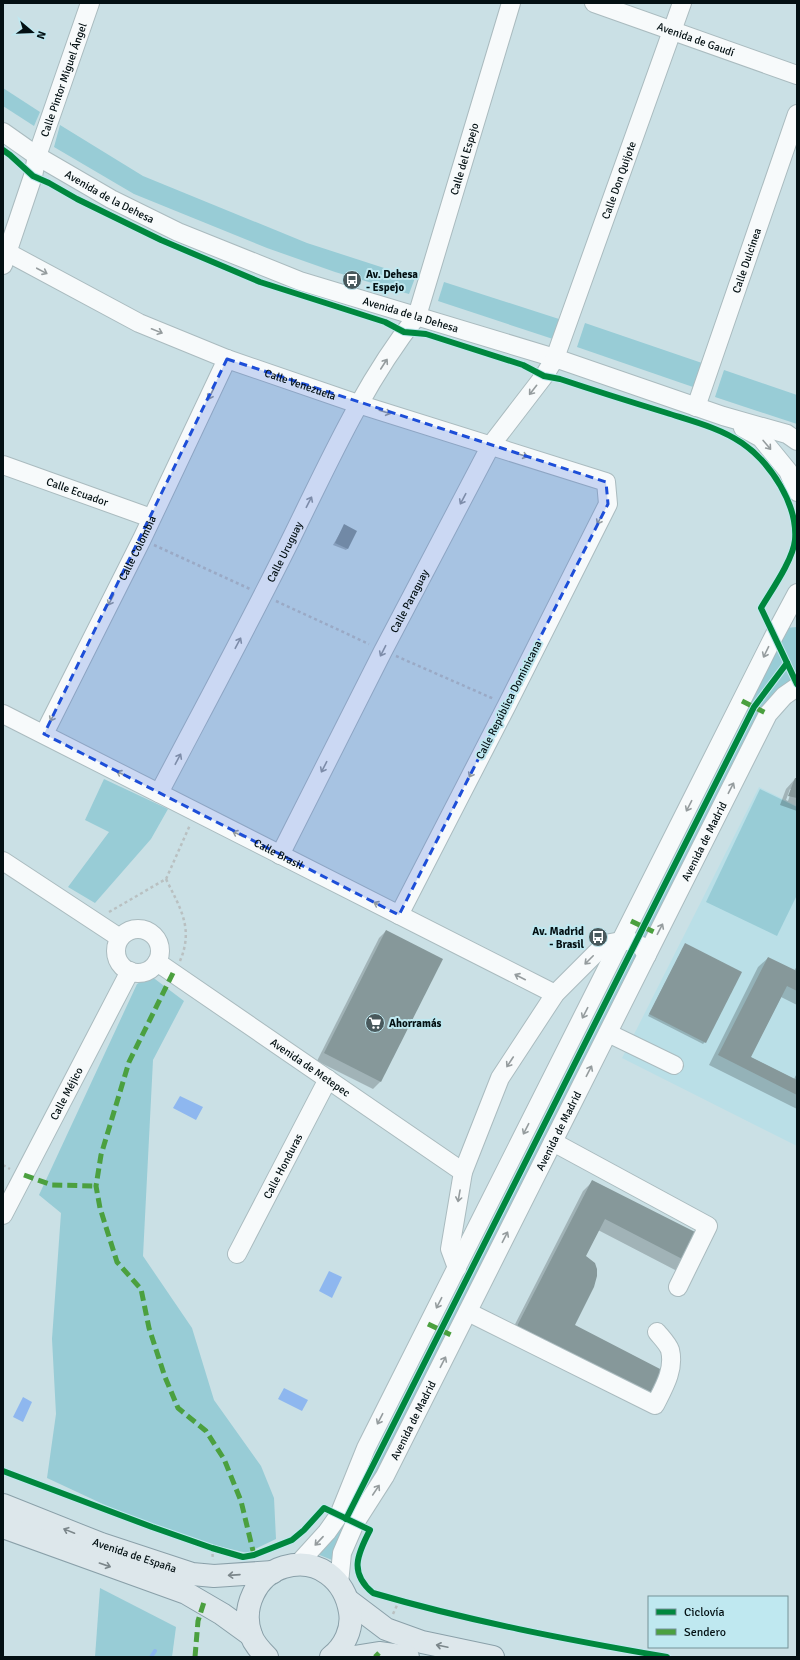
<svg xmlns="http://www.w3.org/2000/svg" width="800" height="1660" font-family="Signika,sans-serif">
<rect width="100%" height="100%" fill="#cae0e5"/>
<polygon fill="#badfe7" points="759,787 797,806 797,1146 622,1058"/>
<g fill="#98ccd6">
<polygon points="3,88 40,112 34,126 3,106"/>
<polygon points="60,125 143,176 307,243 415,278 409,294 335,272 267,248 134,194 54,147"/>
<polygon points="444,282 559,319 553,339 438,301"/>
<polygon points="585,323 702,363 693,387 577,347"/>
<polygon points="724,370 797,395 797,424 715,397"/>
<polygon points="797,627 797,680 789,683 378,1474 346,1525 332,1560 317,1554 372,1453 785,628"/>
<polygon points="104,779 168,809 151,839 95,903 68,887 109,832 85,820"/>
<polygon points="760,789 797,807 797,895 777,936 706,902"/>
<polygon points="151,976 184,1001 153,1060 143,1256 192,1328 214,1400 261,1466 274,1498 276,1539 247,1553 201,1542 120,1512 47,1478 56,1414 52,1339 61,1213 39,1195 137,984"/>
<polygon points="100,1588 176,1627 172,1657 95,1657"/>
</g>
<g fill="#8eb7ef">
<polygon points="180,1096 203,1107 196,1120 173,1108"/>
<polygon points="329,1271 342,1277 332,1298 319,1291"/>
<polygon points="284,1388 308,1400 302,1411 278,1399"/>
<polygon points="23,1397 32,1402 23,1422 13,1417"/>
</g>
<g fill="#0003" fill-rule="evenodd">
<polygon points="343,528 348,548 346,550 333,545"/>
<path d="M795 779H797V811L780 805 786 789ZM790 789H792L788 801 786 800Z"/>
<polygon points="386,931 380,1082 373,1089 317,1061 379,938"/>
<polygon points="684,946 705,1042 703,1044 648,1016"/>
<polygon points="768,958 794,971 797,966 797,1005 781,997 750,1057 794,1079 797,1073 797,1109 709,1065 758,967"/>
<polygon points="593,1181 700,1236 677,1271 598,1230 585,1256 508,1338 583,1191"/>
</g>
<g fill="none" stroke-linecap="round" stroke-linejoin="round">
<polyline stroke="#8eb7ef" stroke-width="4" points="151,1657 155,1651"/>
</g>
<g fill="#86989a">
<polygon points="344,524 357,531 348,549 335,543"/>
<polygon points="795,778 797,778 797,798 788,796"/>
<polygon points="386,930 443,959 381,1082 324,1053"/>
<polygon points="685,943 742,972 706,1043 649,1014"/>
<polygon points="768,957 797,971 797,991 787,986 751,1057 797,1080 797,1095 718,1055"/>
<polygon points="592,1180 701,1235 688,1262 605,1219 586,1256 595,1263 597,1269 597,1276 594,1287 575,1325 662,1370 649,1396 516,1328"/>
</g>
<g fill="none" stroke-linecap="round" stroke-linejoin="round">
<g stroke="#aabbbf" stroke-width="20">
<g id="minor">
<path id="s1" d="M594 3 797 75"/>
<path id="s2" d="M3 132 37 156 111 199 178 232 300 281 555 358 723 416 787 434 797 441"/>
<path id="s3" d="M3 250 139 323 227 359 358 404 606 482 608 504 507 705 399 915"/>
<path id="s4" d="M3 265 33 176 37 156 90 3"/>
<path id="s5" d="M696 407 797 114"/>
<polyline points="743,428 761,438 788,471 797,492"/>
<path id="s6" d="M3 465 151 518"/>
<path id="s7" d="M3 714 555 994"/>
<path id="s8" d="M44 734 142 539 227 359"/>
<path id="s9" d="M159 793C203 709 248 626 290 541 328 464 363 384 417 316L511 3"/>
<path id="s10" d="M280 855 383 651 491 445 544 376 555 358 682 3"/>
<polyline points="3,861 120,938"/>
<circle cx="138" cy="951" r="22"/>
<path id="s11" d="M157 962 463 1172"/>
<polyline points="608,1033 674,1065"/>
<polyline points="553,1142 708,1226 678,1287"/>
<path id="s12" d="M3 1215 130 971"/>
<path id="s13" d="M237 1254 328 1079"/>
<polyline points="457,1268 450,1249 463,1172 500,1078 555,994 605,944 621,941 630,941 641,946 647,955"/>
<path d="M468 1312 655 1405C663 1389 675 1370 670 1350 668 1344 661 1337 657 1332"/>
<polyline points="297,1565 327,1532 339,1515 366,1448 774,636 797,593"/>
<path id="s14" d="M339 1583 342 1553 355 1523 385 1476 768 714 784 696 797 687"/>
</g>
</g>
<g stroke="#8aa0a9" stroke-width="24">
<g id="major">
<path id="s15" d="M3 1505 101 1544 192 1574 214 1576 273 1572"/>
<polyline points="3,1527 186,1593 222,1614 251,1635"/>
<polyline points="349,1601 386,1629 422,1642 493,1657"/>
<path d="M267 1657C260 1650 254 1644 251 1635 241 1608 256 1575 284 1567 318 1557 345 1580 350 1612 353 1629 344 1647 331 1657"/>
<polyline points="354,1657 379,1653 408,1657"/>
</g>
</g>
<g stroke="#b9c0c1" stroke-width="2.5" stroke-dasharray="3 3" stroke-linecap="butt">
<polyline points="154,545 250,589"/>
<polyline points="276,601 369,644"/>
<polyline points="396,656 494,699"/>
<path d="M166 879C180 908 194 928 180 961"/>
<polyline points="109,912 166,879 190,825"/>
<polyline points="3,1165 10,1169"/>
<polyline points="212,1548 213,1560"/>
<polyline points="393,1614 399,1601"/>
</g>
<use href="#minor" stroke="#f7fafb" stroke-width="18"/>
<use href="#major" stroke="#dde7eb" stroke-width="22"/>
<g stroke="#4ba03f" stroke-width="5" stroke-dasharray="10 5" stroke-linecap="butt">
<polyline points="742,701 768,714"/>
<polyline points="631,921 658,934"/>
<polyline points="173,973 129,1062 101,1155 96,1186 100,1208 117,1262 141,1289 149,1328 165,1377 178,1408 206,1431 224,1459 241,1501 254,1555"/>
<polyline points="24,1175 52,1185 96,1186"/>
<polyline points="428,1324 455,1337"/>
<polyline points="195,1657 198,1621 204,1602"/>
<polyline points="375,1657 379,1653"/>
</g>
<g stroke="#bfe8f0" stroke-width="8">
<g id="cycleway">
<path d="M3 150 10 155 33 176 49 183 77 199 161 240 260 282 385 322 404 332 426 334 523 365 544 376 560 379C596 391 631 402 667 413 692 421 720 428 742 443 771 463 798 505 795 540 793 560 771 591 761 608L797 684"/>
<path d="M3 1471 152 1527 212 1548 243 1557 254 1555 292 1540 304 1530 324 1508 370 1530C357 1555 349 1573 373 1593 469 1621 568 1640 667 1657"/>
<polyline points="346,1519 754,707 787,663"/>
</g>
</g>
<use href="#cycleway" stroke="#00873e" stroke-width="6"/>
</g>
<defs><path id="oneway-shaft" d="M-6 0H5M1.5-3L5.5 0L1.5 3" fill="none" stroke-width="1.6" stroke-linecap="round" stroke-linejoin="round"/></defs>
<g stroke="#959c9e">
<use href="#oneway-shaft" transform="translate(42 271) rotate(28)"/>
<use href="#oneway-shaft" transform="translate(157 331) rotate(22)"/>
<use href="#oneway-shaft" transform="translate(384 364) rotate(-57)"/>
<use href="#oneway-shaft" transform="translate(533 390) rotate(128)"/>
<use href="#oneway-shaft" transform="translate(211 394) rotate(116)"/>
<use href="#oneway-shaft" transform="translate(385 412) rotate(17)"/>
<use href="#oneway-shaft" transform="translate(767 445) rotate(50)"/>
<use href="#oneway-shaft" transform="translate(522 455) rotate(18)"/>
<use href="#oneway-shaft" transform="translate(463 499) rotate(118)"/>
<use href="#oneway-shaft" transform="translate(309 502) rotate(-63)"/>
<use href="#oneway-shaft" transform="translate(600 519) rotate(117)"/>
<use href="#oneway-shaft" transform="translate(111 600) rotate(117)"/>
<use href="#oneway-shaft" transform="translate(238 643) rotate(-62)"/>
<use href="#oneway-shaft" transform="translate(383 651) rotate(117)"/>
<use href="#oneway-shaft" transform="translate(766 652) rotate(116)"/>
<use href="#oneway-shaft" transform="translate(53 716) rotate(117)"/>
<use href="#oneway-shaft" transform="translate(178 759) rotate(-62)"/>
<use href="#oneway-shaft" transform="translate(324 767) rotate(117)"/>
<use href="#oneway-shaft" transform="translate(472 772) rotate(117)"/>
<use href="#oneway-shaft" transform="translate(122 774) rotate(-153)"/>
<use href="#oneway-shaft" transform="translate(731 788) rotate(-63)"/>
<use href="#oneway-shaft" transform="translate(689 806) rotate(117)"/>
<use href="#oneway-shaft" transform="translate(238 834) rotate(-153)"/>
<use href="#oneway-shaft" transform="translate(379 905) rotate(-153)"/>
<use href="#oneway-shaft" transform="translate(660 929) rotate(-63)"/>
<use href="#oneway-shaft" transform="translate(589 960) rotate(135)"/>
<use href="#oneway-shaft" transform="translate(520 977) rotate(-153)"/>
<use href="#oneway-shaft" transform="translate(585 1013) rotate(117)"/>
<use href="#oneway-shaft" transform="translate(510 1062) rotate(123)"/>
<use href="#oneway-shaft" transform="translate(589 1071) rotate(-63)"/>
<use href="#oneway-shaft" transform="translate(526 1129) rotate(117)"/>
<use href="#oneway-shaft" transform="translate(459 1196) rotate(100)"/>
<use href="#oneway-shaft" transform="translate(505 1237) rotate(-63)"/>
<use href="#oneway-shaft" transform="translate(439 1303) rotate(117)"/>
<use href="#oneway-shaft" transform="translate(443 1362) rotate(-63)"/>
<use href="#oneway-shaft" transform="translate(380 1419) rotate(117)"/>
<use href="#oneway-shaft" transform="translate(376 1490) rotate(-56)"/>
<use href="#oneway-shaft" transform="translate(319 1541) rotate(133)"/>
</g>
<g stroke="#7b868a">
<use href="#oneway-shaft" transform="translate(69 1531) rotate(-158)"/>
<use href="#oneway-shaft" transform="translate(105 1565) rotate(19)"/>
<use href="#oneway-shaft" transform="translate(234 1575) rotate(176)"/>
<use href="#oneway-shaft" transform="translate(442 1646) rotate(-168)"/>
</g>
<path fill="#1d4ed8" fill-opacity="0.2" stroke="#1d4ed8" stroke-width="3" stroke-dasharray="8 5" stroke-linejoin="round" d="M227 359 606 482 608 504 399 915 44 734Z"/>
<defs>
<g id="bus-disc" transform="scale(1)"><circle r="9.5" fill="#49595c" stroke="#bfe8f0"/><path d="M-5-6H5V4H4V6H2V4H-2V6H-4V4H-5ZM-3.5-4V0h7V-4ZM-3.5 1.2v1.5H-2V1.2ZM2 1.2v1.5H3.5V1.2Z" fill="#fff"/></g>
<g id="supermarket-disc" transform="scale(1)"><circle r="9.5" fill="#49595c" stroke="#bfe8f0"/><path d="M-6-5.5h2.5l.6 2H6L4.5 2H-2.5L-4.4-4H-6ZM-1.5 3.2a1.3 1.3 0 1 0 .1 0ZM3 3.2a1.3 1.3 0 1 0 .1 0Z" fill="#fff"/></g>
</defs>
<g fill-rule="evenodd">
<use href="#bus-disc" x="352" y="280"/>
<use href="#bus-disc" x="598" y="937"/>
<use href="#supermarket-disc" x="375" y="1023"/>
</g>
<g text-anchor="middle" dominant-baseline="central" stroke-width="4" stroke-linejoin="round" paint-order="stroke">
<g font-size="11" fill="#031013" stroke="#bfe8f0">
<text stroke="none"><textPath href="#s1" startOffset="108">Avenida de Gaudí</textPath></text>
<text stroke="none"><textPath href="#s4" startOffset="195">Calle Pintor Miguel Ángel</textPath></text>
<text stroke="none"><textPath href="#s9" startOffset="707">Calle del Espejo</textPath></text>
<text stroke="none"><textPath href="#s10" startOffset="758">Calle Don Quijote</textPath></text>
<text stroke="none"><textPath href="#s2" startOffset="125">Avenida de la Dehesa</textPath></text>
<text stroke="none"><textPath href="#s5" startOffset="155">Calle Dulcinea</textPath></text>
<text stroke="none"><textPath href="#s2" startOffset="449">Avenida de la Dehesa</textPath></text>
<text stroke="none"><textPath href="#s3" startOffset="327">Calle Venezuela</textPath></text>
<text stroke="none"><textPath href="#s6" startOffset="79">Calle Ecuador</textPath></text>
<text stroke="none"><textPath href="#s8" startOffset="208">Calle Colombia</textPath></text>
<text stroke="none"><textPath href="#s9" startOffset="272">Calle Uruguay</textPath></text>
<text stroke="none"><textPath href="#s10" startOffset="285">Calle Paraguay</textPath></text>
<text transform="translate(509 700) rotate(-63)">Calle República Dominicana</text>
<text stroke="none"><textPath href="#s14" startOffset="829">Avenida de Madrid</textPath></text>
<text stroke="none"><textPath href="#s7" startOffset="309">Calle Brasil</textPath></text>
<text stroke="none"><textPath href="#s11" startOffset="186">Avenida de Metepec</textPath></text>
<text stroke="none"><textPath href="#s12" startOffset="137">Calle Méjico</textPath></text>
<text stroke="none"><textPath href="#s14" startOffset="505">Avenida de Madrid</textPath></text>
<text stroke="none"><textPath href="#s13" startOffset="99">Calle Honduras</textPath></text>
<text stroke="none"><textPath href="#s14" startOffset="181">Avenida de Madrid</textPath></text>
<text stroke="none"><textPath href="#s15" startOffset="141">Avenida de España</textPath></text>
</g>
<g font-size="11" font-weight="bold" fill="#031013" stroke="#bfe8f0" text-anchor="start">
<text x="366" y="274">Av. Dehesa<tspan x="366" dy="13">- Espejo</tspan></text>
<text x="584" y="931" text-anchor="end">Av. Madrid<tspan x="584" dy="13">- Brasil</tspan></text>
<text x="389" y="1023">Ahorramás</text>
</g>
</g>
<rect width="800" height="1660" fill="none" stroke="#031013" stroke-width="8"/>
<rect x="648" y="1596" width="140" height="52" fill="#bfe8f0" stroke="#749298"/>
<rect x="656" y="1609" width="20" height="6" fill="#00873e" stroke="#749298"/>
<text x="684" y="1616" font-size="12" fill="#031013">Ciclovía</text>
<rect x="656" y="1629" width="20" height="6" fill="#4ba03f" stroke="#749298"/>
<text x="684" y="1636" font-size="12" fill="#031013">Sendero</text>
<g transform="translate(32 32) rotate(109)" stroke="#bfe8f0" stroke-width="3" paint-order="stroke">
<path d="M0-3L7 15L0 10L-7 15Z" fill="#031013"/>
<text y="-6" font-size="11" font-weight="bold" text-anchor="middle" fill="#031013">N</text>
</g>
</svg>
